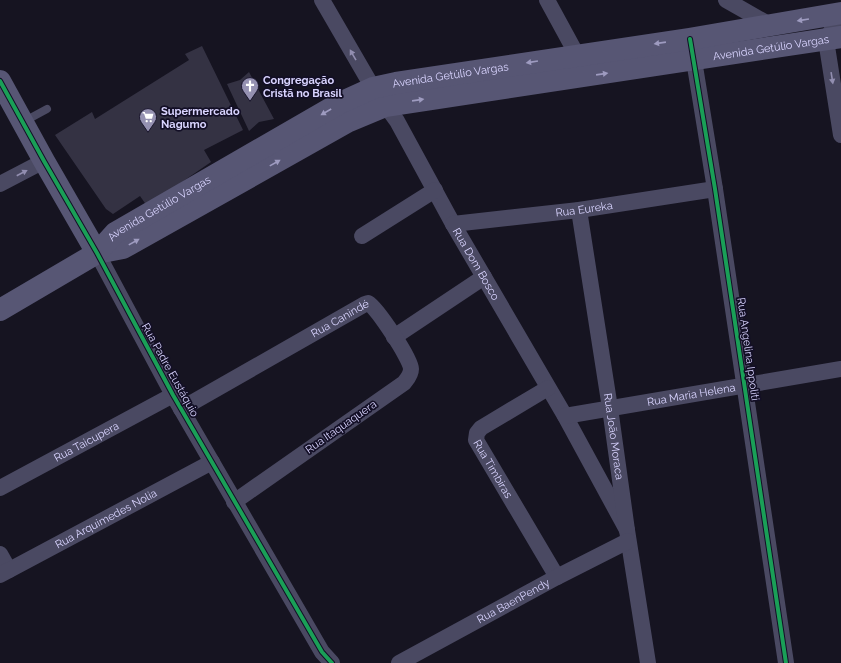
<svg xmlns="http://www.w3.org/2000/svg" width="841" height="663" font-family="Raleway,sans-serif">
<rect width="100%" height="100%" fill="#161421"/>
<g fill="#343243">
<polygon points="202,46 243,130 204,150 211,162 147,206 140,196 113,214 106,209 55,135 92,112 95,119 189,60 185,54"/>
<polygon points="249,72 274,119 259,122 249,131 227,84 240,80"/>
</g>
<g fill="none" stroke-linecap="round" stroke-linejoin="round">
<polyline stroke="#4a4962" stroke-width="8" points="23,122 47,109"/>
<g stroke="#4a4962" stroke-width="16">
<path id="s1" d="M322 0 373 88 397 121 453 224 565 416 627 530"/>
<polyline points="547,0 577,55 578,65"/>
<polyline points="726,0 770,25"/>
<polyline points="841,14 826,40 841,135"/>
<polyline points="692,48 715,189 786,663"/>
<polyline points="0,184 44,161"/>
<path id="s2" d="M579 210 610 408 627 530 648 663"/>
<path id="s3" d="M453 224 579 210 715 189"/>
<polyline points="362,236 435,190"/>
<polyline points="97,253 173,395 322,652 332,663"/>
<polyline points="394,337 484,277"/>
<path id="s4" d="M548 388 481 428 477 433 476 440 557 577"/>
<path id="s5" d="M181 409 365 304 368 303C377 308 411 359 411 369 411 375 407 379 404 383L234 502"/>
<path id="s6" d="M565 416 841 369"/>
<path id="s7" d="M0 488 173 395"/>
<polyline points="0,554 9,570"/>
<path id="s8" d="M0 575 212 462"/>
<path id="s9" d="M399 663 557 577 628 541"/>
</g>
<g stroke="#575674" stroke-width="22">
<polyline points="0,81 44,161 97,253"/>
<path id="s10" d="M97 253 123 248 349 121 385 106 841 37"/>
<path id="s11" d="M0 310 97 253 115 233 340 103 373 88 396 83 690 39 841 13"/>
</g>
<g stroke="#130f26" stroke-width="6">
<g id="cycleway">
<polyline points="690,39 715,189 786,663"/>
<polyline points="0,81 44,161 97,253 173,395 322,652 332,663"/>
</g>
</g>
<use href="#cycleway" stroke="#1a9f57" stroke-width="4"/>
</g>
<defs><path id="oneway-solid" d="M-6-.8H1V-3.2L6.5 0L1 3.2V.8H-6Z"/></defs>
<g fill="#9e9bc0">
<use href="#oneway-solid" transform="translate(803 20) rotate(171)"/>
<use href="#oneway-solid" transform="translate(660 43) rotate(172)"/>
<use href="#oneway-solid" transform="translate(532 62) rotate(171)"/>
<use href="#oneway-solid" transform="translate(602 74) rotate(-8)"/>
<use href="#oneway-solid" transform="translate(418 100) rotate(-8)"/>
<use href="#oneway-solid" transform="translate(326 112) rotate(150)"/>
<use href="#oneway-solid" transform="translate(275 163) rotate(-29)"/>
<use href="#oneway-solid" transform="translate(134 242) rotate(-29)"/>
</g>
<g fill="#928eb0">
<use href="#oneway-solid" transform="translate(353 55) rotate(-120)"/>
<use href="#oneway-solid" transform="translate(832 78) rotate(81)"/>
<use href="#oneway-solid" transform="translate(22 173) rotate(-28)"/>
</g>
<defs>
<g id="church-pin" transform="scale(0.9)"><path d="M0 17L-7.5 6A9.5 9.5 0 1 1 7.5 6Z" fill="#9591b1" stroke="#130f26"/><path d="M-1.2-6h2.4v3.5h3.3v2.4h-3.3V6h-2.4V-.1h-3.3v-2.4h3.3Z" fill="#fff"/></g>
<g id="supermarket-pin" transform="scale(0.9)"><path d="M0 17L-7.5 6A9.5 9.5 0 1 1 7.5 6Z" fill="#9591b1" stroke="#130f26"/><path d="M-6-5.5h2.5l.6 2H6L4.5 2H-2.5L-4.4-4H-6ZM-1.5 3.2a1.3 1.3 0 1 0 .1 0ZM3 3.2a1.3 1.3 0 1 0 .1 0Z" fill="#fff"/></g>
</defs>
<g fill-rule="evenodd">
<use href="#church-pin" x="250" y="86"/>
<use href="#supermarket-pin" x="148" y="117"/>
</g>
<g text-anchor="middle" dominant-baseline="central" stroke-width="3.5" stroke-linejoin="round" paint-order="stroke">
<g font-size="11" fill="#d9d4ff" stroke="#130f26">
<text stroke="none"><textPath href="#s10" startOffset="715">Avenida Getúlio Vargas</textPath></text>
<text stroke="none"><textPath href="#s11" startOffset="514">Avenida Getúlio Vargas</textPath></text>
<text stroke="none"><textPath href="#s11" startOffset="190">Avenida Getúlio Vargas</textPath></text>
<text stroke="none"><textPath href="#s3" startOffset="132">Rua Eureka</textPath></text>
<text stroke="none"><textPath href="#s1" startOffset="306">Rua Dom Bosco</textPath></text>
<text stroke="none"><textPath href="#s5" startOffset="183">Rua Canindé</textPath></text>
<text transform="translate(748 349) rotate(82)">Rua Angelina Ippoliti</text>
<text transform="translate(170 370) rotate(61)">Rua Padre Eustáquio</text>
<text stroke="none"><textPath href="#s6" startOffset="128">Rua Maria Helena</textPath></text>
<text transform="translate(341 427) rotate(-35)">Rua Itaquaquera</text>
<text stroke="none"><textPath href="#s2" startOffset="229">Rua João Moraca</textPath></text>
<text stroke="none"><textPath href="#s7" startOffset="98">Rua Taicupera</textPath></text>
<text stroke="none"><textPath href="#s4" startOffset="125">Rua Timbiras</textPath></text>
<text stroke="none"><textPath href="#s8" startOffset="120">Rua Arquimedes Nolia</textPath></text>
<text stroke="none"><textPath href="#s9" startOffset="130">Rua BaenPendy</textPath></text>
</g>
<g font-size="11" font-weight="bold" fill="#d9d4ff" stroke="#130f26" text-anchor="start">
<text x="263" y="80">Congregação<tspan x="263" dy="13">Cristã no Brasil</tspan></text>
<text x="161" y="111">Supermercado<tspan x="161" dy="13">Nagumo</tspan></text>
</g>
</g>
</svg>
